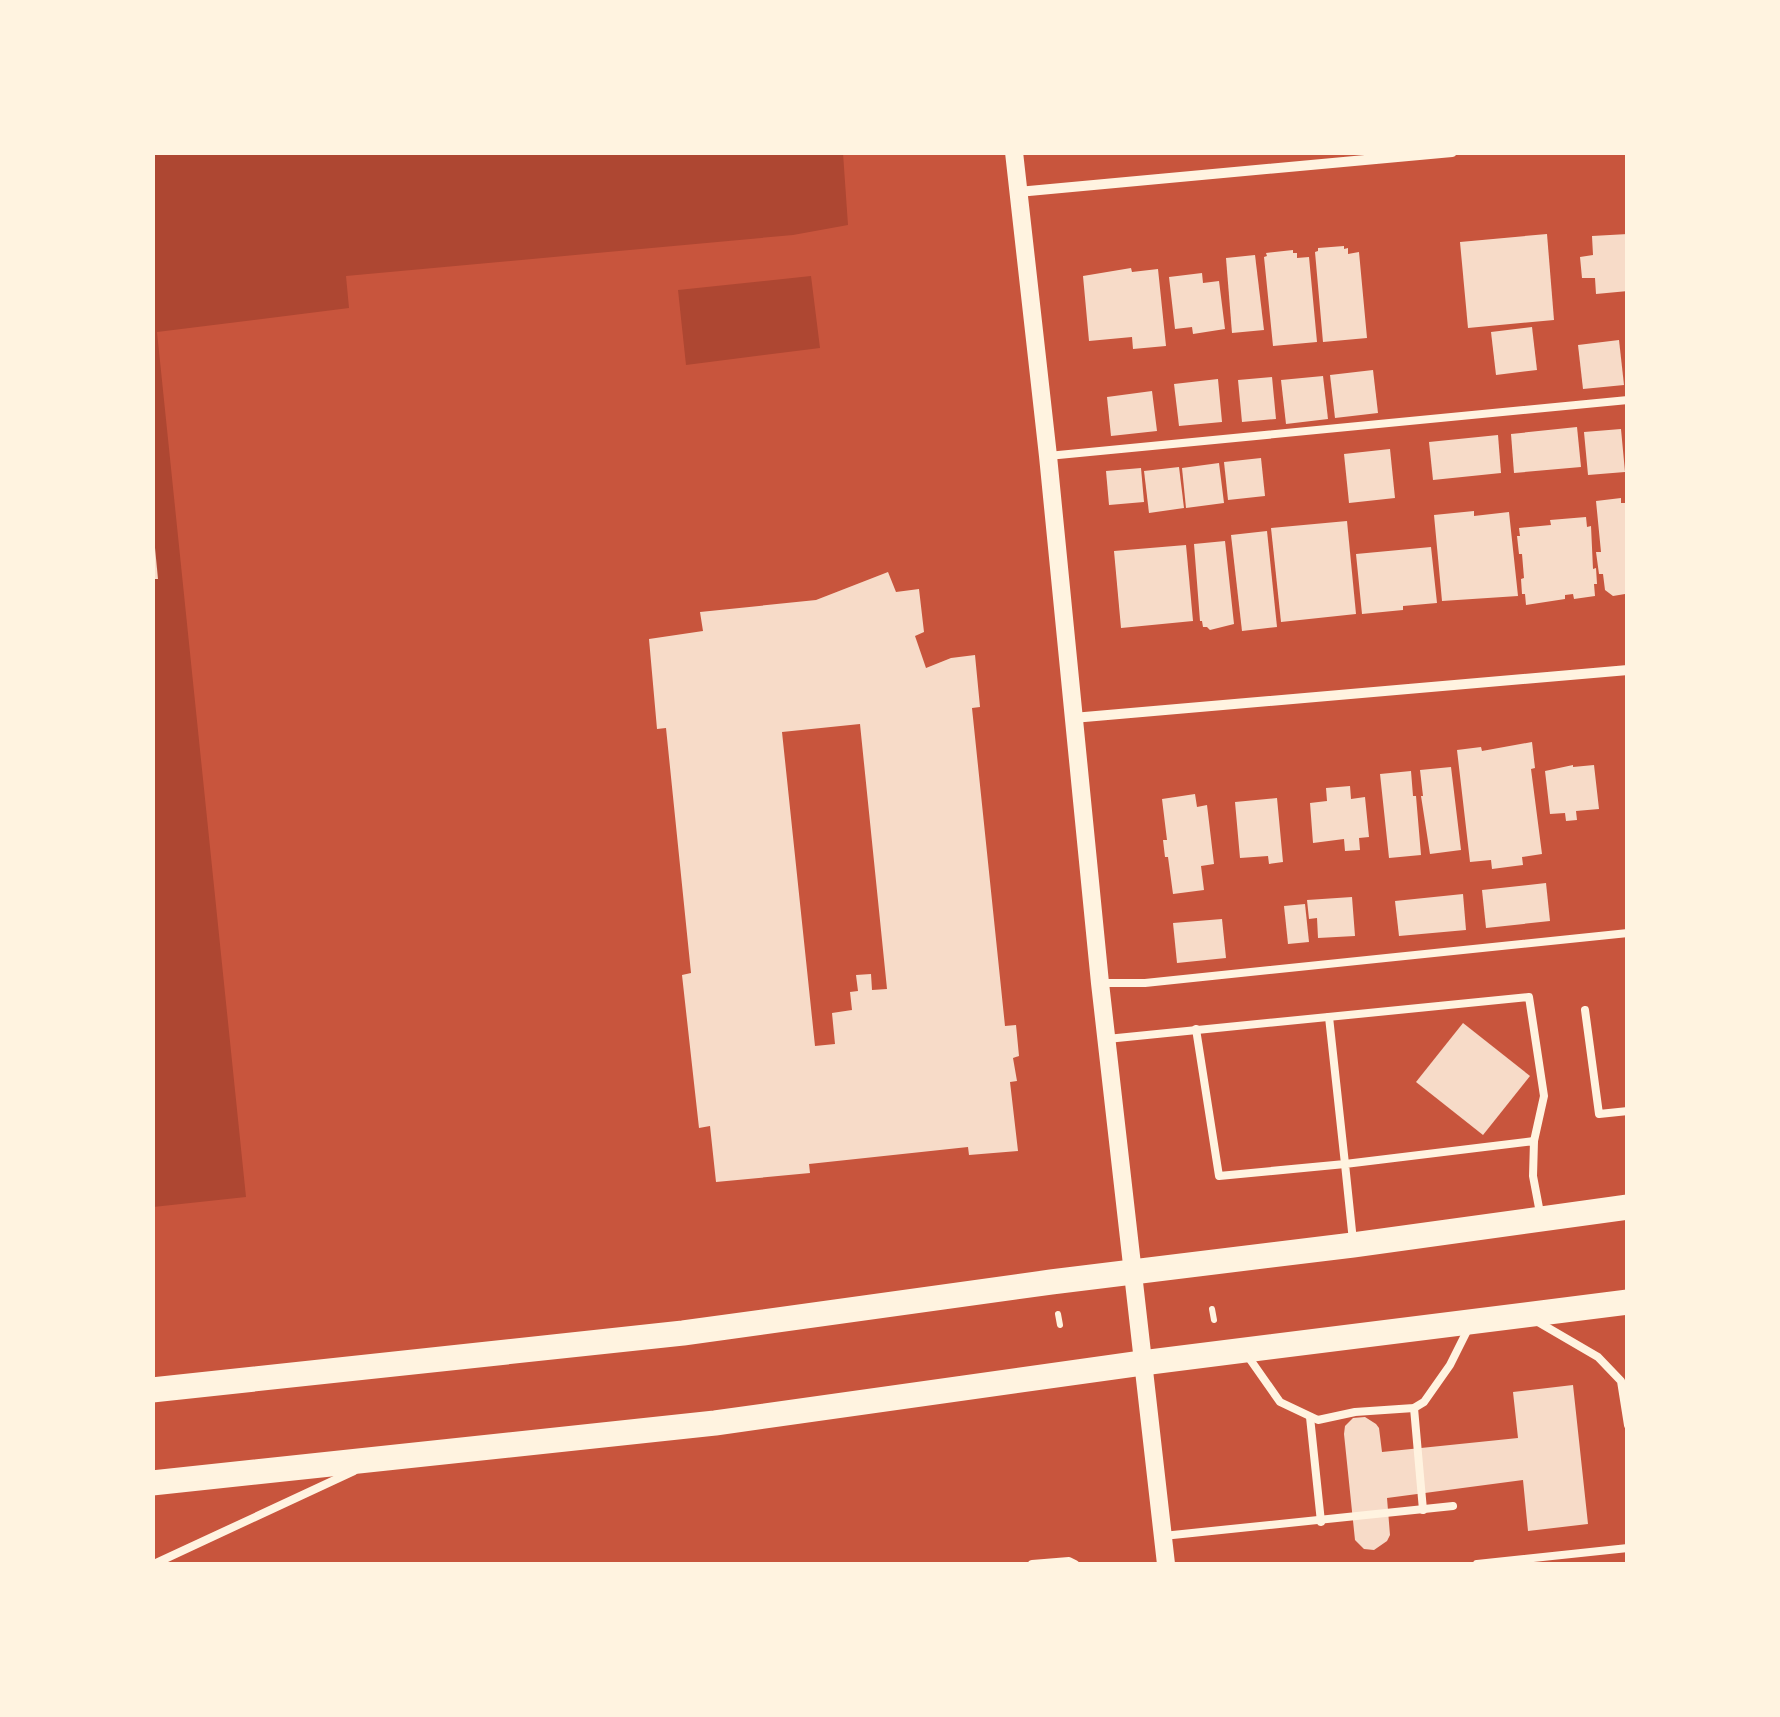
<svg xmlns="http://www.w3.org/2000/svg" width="1780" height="1717" font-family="Cabin,sans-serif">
<rect width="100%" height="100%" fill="#c8553d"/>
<g fill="#ae4732">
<polygon points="152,153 843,153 848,225 793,235 346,276 349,308 157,332 246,1197 153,1207"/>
<polygon points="811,276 820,348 686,365 678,290"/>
</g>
<g fill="#f7dbc8" fill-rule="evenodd">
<polygon points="1547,234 1554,320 1468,328 1460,242"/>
<polygon points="1628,234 1628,291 1596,294 1595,278 1582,278 1580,257 1593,255 1592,236"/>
<polygon points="1344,246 1344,249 1348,248 1348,254 1359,252 1367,338 1323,342 1315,252 1318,251 1318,248"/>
<polygon points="1293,250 1293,253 1297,253 1297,258 1309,257 1317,342 1273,346 1264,257 1267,256 1266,253"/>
<polygon points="1255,255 1264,330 1232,333 1226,258"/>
<polygon points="1131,268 1132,272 1158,269 1166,346 1133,349 1132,337 1089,341 1083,276"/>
<polygon points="1202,273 1203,283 1219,281 1225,329 1193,334 1192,327 1175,329 1169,277"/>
<polygon points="1532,327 1537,370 1496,375 1491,332"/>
<polygon points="1619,340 1624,385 1583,389 1578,345"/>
<polygon points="1373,370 1378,413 1335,418 1330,375"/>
<polygon points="1323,376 1328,419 1286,424 1281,380"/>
<polygon points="1272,377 1276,419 1242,422 1238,380"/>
<polygon points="1218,379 1222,422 1179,426 1174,384"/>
<polygon points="1152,391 1157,431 1111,436 1107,397"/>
<polygon points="1577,427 1581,467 1514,473 1511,434"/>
<polygon points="1621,429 1625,472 1588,475 1584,432"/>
<polygon points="1498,435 1501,473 1433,480 1429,442"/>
<polygon points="1390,449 1395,498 1349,503 1344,454"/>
<polygon points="1261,458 1265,496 1228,500 1224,462"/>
<polygon points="1219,463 1224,503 1186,508 1182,468"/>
<polygon points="1179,467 1184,508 1149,513 1144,471"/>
<polygon points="1141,468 1144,502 1109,505 1106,471"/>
<polygon points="1621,498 1621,503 1628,503 1628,591 1625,594 1613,596 1605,590 1603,574 1599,574 1596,552 1601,552 1596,501"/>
<polygon points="1474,511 1474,516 1509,512 1518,596 1442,601 1434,515"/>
<polygon points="1586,517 1587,527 1591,526 1593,569 1596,568 1597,584 1594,584 1595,596 1574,599 1573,594 1565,595 1565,599 1526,605 1525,594 1522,594 1521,579 1524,578 1522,554 1519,554 1517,536 1520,536 1519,528 1551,525 1550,520"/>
<polygon points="1347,521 1356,614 1281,622 1271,528"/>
<polygon points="1267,531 1277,627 1242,631 1231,535"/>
<polygon points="1225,541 1234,624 1210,630 1207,627 1203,627 1202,621 1200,621 1194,544"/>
<polygon points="1186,545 1193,621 1121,628 1114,551"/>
<polygon points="1431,547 1437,603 1403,606 1403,610 1362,614 1356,554"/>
<polygon points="152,548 155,548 158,579 152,579"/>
<path d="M888 572 896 592 919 589 924 632 915 636 926 668 951 658 975 655 980 707 972 708 1005 1026 1016 1025 1019 1056 1013 1058 1017 1081 1010 1082 1018 1151 969 1155 968 1147 809 1164 810 1173 716 1182 710 1126 699 1128 682 975 691 973 666 728 657 729 649 639 703 631 700 612 816 600ZM860 724 887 989 872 990 871 974 856 975 858 991 850 992 852 1010 832 1013 835 1044 815 1046 782 732Z"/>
<polygon points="1532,742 1535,768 1531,769 1542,854 1522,857 1523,865 1492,869 1491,860 1470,862 1457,750 1481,747 1482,751"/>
<polygon points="1573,765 1573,767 1594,765 1599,809 1576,811 1577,820 1566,821 1565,813 1550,814 1545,771"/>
<polygon points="1451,767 1461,850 1430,854 1421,796 1423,796 1420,770"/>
<polygon points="1411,771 1413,796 1416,796 1421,855 1389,858 1380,774"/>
<polygon points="1350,786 1351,799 1365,797 1369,837 1359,838 1360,850 1345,851 1344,839 1313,843 1310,803 1327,801 1326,788"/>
<polygon points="1195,794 1197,807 1207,805 1214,864 1201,866 1204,890 1173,894 1168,857 1165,857 1163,840 1167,840 1162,799"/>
<polygon points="1277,798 1283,862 1269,864 1268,856 1240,858 1235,802"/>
<polygon points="1546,883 1550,921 1486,928 1482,890"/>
<polygon points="1463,894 1466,930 1399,936 1395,901"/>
<polygon points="1352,897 1355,936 1318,938 1317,918 1309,919 1307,900"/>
<polygon points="1305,904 1309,942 1288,944 1284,906"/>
<polygon points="1222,919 1226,958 1177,963 1173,923"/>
<polygon points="1463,1023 1530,1076 1483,1135 1416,1082"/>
<polygon points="1573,1385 1588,1524 1528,1531 1523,1480 1387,1498 1390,1535 1387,1541 1374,1550 1364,1549 1355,1540 1344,1434 1345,1426 1353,1418 1365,1417 1376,1424 1379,1428 1382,1452 1518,1438 1513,1392"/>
</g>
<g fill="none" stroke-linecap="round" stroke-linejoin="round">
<g stroke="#fff3e0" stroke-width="6">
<polyline points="1212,1309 1214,1320"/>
<polyline points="1058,1314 1060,1325"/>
</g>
<g stroke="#fff3e0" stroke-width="8">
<polyline points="1048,456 1628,400"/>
<polyline points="1100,983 1145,983 1628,933"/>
<polyline points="1585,1010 1599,1114 1628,1111"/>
<polyline points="1196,1029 1219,1176 1345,1164 1329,1017"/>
<polyline points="1107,1039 1529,997 1544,1096 1534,1141"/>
<polyline points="1353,1241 1345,1164 1534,1141 1533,1176 1540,1213"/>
<polyline points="1538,1322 1598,1357 1621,1381 1628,1425"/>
<polyline points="1247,1355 1280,1402 1318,1420 1355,1412 1414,1408 1424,1402 1450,1365 1469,1327"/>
<polyline points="1414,1408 1423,1510"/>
<polyline points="1310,1417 1321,1522"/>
<polyline points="1163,1536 1453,1506"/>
<polyline points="154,1564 354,1471"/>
<polyline points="1032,1564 1069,1561 1075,1564"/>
<polyline points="1477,1564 1628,1548"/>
</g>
<g stroke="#fff3e0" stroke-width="10">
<polyline points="1018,192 1452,152"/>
<polyline points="1073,718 1628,670"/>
</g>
<polyline stroke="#fff3e0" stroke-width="18" points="1014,152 1048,456 1100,983 1166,1564"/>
<g stroke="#fff3e0" stroke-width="25">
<polyline points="152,1390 683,1333 1051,1282 1353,1245 1628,1207"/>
<polyline points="152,1483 715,1423 1142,1363 1628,1302"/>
</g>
</g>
<rect width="1780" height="1717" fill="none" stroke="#fff3e0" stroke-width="310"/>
</svg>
